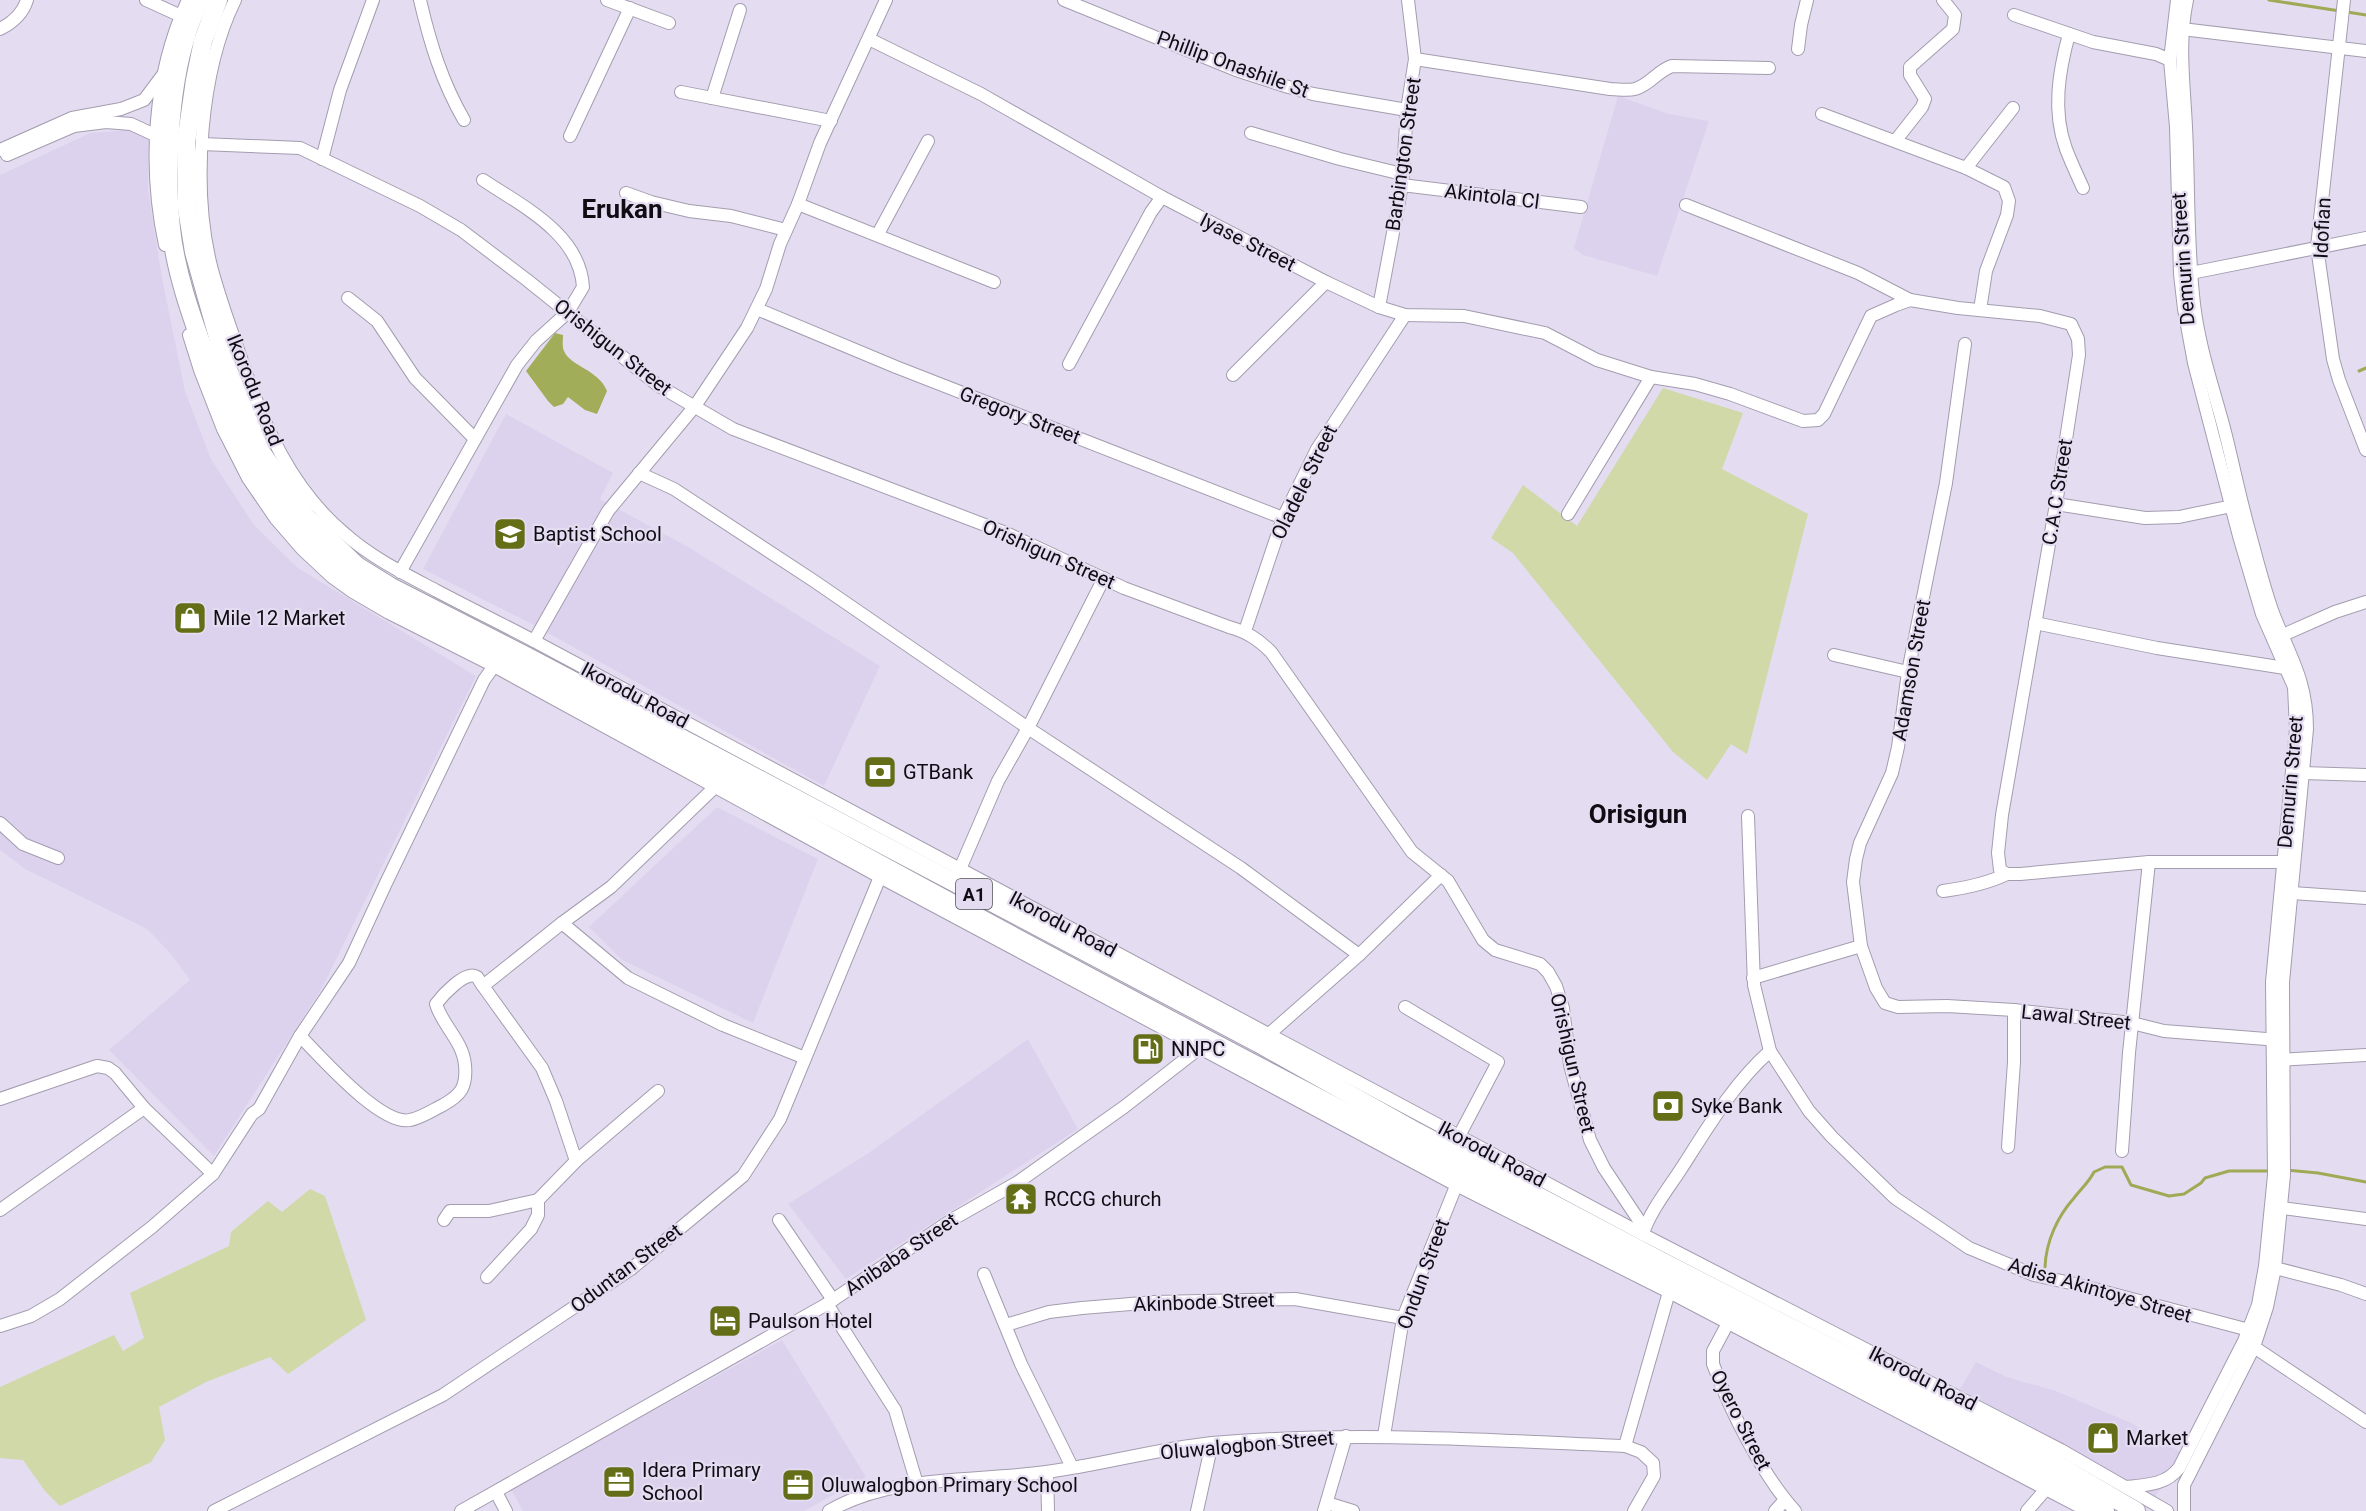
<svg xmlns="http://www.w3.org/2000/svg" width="2366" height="1511" font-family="Roboto,sans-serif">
<rect width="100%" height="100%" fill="#e4ddf1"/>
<g fill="#ddd2ee">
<polygon points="1618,96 1669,114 1709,121 1657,276 1583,255 1574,248"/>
<polygon points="130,130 149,140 148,190 162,278 185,391 211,459 254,525 298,568 476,676 322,988 214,1156 109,1050 190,980 170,953 147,929 25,869 0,850 0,175 90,133"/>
<polygon points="506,414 613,473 600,499 690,548 880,666 824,786 528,622 423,569"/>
<polygon points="717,807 818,859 753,1023 622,960 589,927"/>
<polygon points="1028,1039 1078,1129 846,1279 788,1204 867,1154"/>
<polygon points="782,1340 866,1477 804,1511 523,1511 511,1489"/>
<polygon points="1976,1362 2007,1377 2056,1391 2131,1423 2184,1454 2155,1497 1960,1389"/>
</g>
<g fill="#d0d9a7">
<polygon points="1663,388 1743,413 1722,469 1808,514 1747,754 1731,744 1707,780 1673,752 1513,553 1491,538 1523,485 1577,526"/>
<polygon points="310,1189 325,1196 366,1320 288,1374 270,1357 206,1382 159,1407 165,1440 151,1462 60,1506 45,1491 23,1460 0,1458 0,1387 114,1335 123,1351 144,1338 130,1293 229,1246 231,1232 268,1201 282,1212"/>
</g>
<path fill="#a1ad58" d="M555 333 563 335C563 340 562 347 564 351 570 366 599 370 607 391L597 414 585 410 568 397 563 404 554 407 548 401 526 371Z"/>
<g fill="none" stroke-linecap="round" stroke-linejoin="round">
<g stroke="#9eaa56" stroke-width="3">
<polyline points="2269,0 2340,11"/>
<polyline points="2347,12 2366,15"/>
<polyline points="2359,371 2366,368"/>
<polyline points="2286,1170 2318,1173 2366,1182"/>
<path d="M2045 1267C2046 1242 2057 1217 2074 1198 2081 1189 2089 1182 2094 1172L2105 1167H2122L2131 1185 2169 1196 2184 1194 2201 1183 2205 1178 2229 1171H2271"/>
</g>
<g stroke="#a49caf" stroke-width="14">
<g id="minor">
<polyline points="146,0 181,16"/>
<path d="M235 0C200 71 192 185 210 262 218 295 231 329 242 361 264 426 291 489 345 534 372 558 405 574 437 591 469 608 502 624 534 641L1642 1234 2061 1450 2167 1511"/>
<path d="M420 0C430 43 442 82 464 120"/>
<polyline points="607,0 669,23"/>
<polyline points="1064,0 1236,70 1285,86 1313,94 1407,110"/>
<polyline points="2344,0 2317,247 2333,359 2339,380 2366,450"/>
<polyline points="2014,15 2093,42 2156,54 2170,60"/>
<path d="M0 29C12 23 23 13 27 0"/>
<polyline points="2182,29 2366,51"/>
<path d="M2069 34C2059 71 2052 111 2066 149 2071 162 2077 175 2083 188"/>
<polyline points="869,39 981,94 1162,197 1326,282 1379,307 1405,315 1464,316 1545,333 1597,360 1651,377 1695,384 1730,394 1803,421 1818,420 1824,414 1871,316 1896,305 1910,300 1958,308 2040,316 2071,324 2078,339 2079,355 2056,504 2002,815 1998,853 2000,870 2007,874 2020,874 2149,862 2284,862"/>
<polyline points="1798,49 1801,25 1807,0"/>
<path d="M1415 59 1610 89C1618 89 1627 91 1635 89 1650 85 1657 71 1672 66L1769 68"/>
<polyline points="681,92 831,121"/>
<polyline points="712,98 740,10"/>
<polyline points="1822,114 1966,168 2004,187 2009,201 2007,215 1986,271 1980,310"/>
<polyline points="1251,133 1340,159 1402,174"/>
<polyline points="570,136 630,8"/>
<polyline points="1896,140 1922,107 1925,99 1910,75 1910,67 1953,29 1955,15 1943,0"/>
<path d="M202 144 300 148 420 206 461 230 527 280 659 386 733 429 1006 533 1124 588 1229 627C1247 632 1258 639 1271 652L1412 852 1448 881 1483 940 1495 950 1540 964 1548 972 1556 986 1563 1008 1570 1065 1590 1140 1604 1168 1644 1228"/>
<polyline points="0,150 72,118 121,109 144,100 162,76"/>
<polyline points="7,155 74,126 106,122 131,124 157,136"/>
<polyline points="322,159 340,90 373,0"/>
<polyline points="1966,168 2013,108"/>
<polyline points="1402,185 1581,207"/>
<polyline points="626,193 651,202 689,211 731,216 786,230"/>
<polyline points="798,204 994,282"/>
<polyline points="1686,205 1858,273 1910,300"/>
<polyline points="878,234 928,141"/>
<path d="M165 245C148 166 153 74 188 0"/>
<polyline points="2191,273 2366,238"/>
<polyline points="348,298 377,321 415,378 475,439"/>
<polyline points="1379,307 1402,185 1407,110 1415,59 1408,0"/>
<polyline points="757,309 896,367 1283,518"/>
<polyline points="189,335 200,370 223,429 248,478 276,519 302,549 332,577 353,592 389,613 494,666 880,877 1458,1186 1669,1292 2088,1511"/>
<polyline points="1965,344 1946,483 1908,672 1898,747 1892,773 1860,843 1856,859 1853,882 1861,946 1876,988 1885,1003 1898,1007 1947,1006 2014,1010 2132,1023 2164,1031 2279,1040"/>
<polyline points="1069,364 1151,212 1162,197"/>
<polyline points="1233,375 1326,282"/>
<polyline points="639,473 674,489 814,581 1028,728 1241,868 1359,955"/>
<polyline points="2056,504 2145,518 2179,517 2232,506"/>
<polyline points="1568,514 1651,377"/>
<path d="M400 572 517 365 536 341 568 312 583 287C580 234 522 206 483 180"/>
<polyline points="2035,623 2157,648 2285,668"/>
<polyline points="1245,631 1283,518 1317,449 1405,315"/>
<polyline points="2283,635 2335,612 2366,602"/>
<polyline points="534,641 608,511 695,406 747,328 766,289 780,244 798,204 820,143 886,0"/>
<polyline points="1834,655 1908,672"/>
<polyline points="2303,773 2366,775"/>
<polyline points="1748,816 1754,985 1770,1051 1809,1111 1832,1137 1895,1198 1969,1248 2034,1275 2075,1284 2249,1330"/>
<polyline points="0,823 23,844 58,858"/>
<polyline points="960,869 998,781 1028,728 1104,578"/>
<path d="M1943 891C1966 888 1986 884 2007 874"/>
<polyline points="2292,893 2366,898"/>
<polyline points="562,923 628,978 723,1025 805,1058"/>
<polyline points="1753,978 1861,946"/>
<polyline points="483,986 542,1068 556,1101 576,1161"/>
<polyline points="1405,1007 1498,1062 1459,1136"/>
<polyline points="1268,1035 1359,955 1441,875"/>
<path d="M300 1036C321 1057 381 1126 410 1120 421 1118 433 1110 443 1105 461 1095 467 1087 465 1065 463 1041 442 1025 436 1004 442 996 466 969 477 977 478 978 482 985 483 986L562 923 611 887 716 786"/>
<polyline points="2277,1060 2366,1055"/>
<polyline points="0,1099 97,1066 108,1068 115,1073 144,1108 213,1174"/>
<polyline points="2008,1147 2014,1062 2014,1010"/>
<polyline points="2122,1151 2129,1053 2149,862"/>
<polyline points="2282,1208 2366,1219"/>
<polyline points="0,1210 144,1108"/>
<polyline points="444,1220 450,1211 489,1211 538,1200"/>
<polyline points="779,1220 833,1300"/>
<path d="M1643 1233C1651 1210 1668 1189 1681 1169 1708 1127 1733 1084 1770 1051"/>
<polyline points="2275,1268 2341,1285 2366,1294"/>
<polyline points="984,1274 1021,1364 1072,1467"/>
<polyline points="487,1277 531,1229 538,1215 538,1200 576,1161 658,1091"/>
<polyline points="827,1304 895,1410 917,1484"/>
<path d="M1728 1323 1713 1351V1364C1730 1410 1762 1475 1795 1511"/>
<polyline points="1006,1325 1049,1312 1082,1308 1155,1302 1295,1299 1403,1318"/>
<polyline points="0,1326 31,1316 60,1299 152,1227 213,1174 252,1114 259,1109 300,1036 349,963 386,883 484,680 494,666"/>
<polyline points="2254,1347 2366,1422"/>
<polyline points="1384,1436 1403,1318 1454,1191 1458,1186"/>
<polyline points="1625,1446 1669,1292"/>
<polyline points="1047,1472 1048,1511"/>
<path d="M2126 1487C2146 1485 2166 1485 2179 1468L2244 1341 2258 1305 2265 1266 2274 1175 2272 982 2296 729 2294 687 2262 614 2239 536 2194 363 2184 309 2180 274 2176 127 2170 60 2177 0"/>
<polyline points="496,1492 506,1511"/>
<polyline points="1327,1503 1353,1511"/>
<polyline points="214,1511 443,1395 631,1269 743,1176 780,1119 880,877"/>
<polyline points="461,1511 827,1304 953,1219 1018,1182 1124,1107 1201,1047"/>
<path d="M829 1511C893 1474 974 1482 1046 1472 1102 1465 1156 1449 1212 1443 1350 1431 1487 1440 1625 1446L1641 1452 1653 1463 1654 1476 1634 1511"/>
<polyline points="1197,1511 1212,1443"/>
<polyline points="1324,1511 1346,1436"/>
<polyline points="1775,1511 1785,1500"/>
<polyline points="2027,1511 2046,1489"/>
<path d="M2184 1511V1485L2254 1347 2267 1307 2275 1268 2284 1175 2283 982 2307 729C2307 680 2290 657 2273 613 2264 588 2257 560 2250 534 2240 499 2233 463 2224 428 2213 387 2199 347 2194 304 2187 245 2189 186 2186 127 2184 84 2178 43 2187 0"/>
</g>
</g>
<g stroke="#a49caf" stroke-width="20">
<g id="highway">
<path d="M200 0C195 12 189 24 186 36 169 90 165 172 171 228 176 278 196 328 213 376 234 432 259 488 300 533 355 592 414 613 483 650 555 687 628 726 699 765 1146 1013 1601 1244 2054 1481L2105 1511"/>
<polyline points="218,0 203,41 195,80 186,143 187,208 194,252 225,362 261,452 307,518 357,566 391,587 526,656 1258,1043 1417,1132 1659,1260 2039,1454 2136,1511"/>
</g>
</g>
<use href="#minor" stroke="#fff" stroke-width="12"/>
<use href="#highway" stroke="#fff" stroke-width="18"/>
</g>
<defs>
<g id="school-square" transform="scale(1.725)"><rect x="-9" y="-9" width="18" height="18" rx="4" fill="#646e16" stroke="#e4ddf1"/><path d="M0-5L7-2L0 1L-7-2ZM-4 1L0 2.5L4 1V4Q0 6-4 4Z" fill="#fff"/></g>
<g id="shop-square" transform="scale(1.725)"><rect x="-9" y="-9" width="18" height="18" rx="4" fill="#646e16" stroke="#e4ddf1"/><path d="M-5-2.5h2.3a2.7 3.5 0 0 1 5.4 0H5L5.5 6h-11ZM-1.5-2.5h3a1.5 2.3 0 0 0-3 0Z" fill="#fff"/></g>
<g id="bank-square" transform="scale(1.725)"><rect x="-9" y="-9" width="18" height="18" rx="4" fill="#646e16" stroke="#e4ddf1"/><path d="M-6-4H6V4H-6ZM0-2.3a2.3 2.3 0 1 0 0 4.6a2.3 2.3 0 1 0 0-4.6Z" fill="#fff"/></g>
<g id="fuel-square" transform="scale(1.725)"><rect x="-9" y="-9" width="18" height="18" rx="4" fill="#646e16" stroke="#e4ddf1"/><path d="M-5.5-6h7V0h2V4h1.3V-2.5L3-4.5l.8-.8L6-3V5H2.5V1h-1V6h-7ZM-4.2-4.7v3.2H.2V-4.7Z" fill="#fff"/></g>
<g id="temple-square" transform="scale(1.725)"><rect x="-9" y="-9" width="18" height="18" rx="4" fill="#646e16" stroke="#e4ddf1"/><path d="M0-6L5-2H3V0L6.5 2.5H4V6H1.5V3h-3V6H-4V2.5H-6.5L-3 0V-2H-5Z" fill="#fff"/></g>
<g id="hotel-square" transform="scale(1.725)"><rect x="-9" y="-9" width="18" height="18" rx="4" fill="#646e16" stroke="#e4ddf1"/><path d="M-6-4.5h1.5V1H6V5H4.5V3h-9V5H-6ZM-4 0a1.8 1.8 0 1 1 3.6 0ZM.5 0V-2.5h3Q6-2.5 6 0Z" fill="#fff"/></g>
<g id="office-square" transform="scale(1.725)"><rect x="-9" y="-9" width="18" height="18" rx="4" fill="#646e16" stroke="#e4ddf1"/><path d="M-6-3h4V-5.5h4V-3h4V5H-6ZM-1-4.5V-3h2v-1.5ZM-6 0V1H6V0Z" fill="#fff"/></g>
</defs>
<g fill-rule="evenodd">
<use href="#school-square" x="510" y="534"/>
<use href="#shop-square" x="190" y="618"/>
<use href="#bank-square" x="880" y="772"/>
<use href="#fuel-square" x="1148" y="1049"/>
<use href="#bank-square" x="1668" y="1106"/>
<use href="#temple-square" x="1021" y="1199"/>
<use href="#hotel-square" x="725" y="1321"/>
<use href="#shop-square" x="2103" y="1438"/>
<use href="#office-square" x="619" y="1482"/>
<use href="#office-square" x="798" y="1485"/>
</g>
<g text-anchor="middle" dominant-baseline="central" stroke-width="4.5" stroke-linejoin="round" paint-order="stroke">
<rect fill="#e4ddf1" stroke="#4f4b56" stroke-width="1.5" x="956" y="879" width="36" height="30" rx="4.5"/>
<g font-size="18" font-weight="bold" fill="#0f0c13">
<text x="974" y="894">A1</text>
</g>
<g font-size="20" fill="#0f0c13" stroke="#e4ddf1">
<text transform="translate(1233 64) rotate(20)">Phillip Onashile St</text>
<text transform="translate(1403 154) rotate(-82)">Barbington Street</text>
<text transform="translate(1492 196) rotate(7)">Akintola Cl</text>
<text transform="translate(2322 228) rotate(-87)">Idofian</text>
<text transform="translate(1248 242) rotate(27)">Iyase Street</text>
<text transform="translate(2183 259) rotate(-94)">Demurin Street</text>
<text transform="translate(613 347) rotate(38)">Orishigun Street</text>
<text transform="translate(255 390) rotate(68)">Ikorodu Road</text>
<text transform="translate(1020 415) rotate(21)">Gregory Street</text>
<text transform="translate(1304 482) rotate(-64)">Oladele Street</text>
<text transform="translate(2057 492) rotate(-81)">C.A.C Street</text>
<text transform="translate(1049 554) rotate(24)">Orishigun Street</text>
<text transform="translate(1911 670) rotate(-80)">Adamson Street</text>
<text transform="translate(635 695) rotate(28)">Ikorodu Road</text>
<text transform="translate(2290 782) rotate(-85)">Demurin Street</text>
<text transform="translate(1063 924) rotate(28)">Ikorodu Road</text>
<text transform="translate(2076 1017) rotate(6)">Lawal Street</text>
<text transform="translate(1573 1063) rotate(77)">Orishigun Street</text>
<text transform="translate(1492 1154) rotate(28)">Ikorodu Road</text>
<text transform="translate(901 1254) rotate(-34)">Anibaba Street</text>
<text transform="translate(626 1268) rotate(-37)">Oduntan Street</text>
<text transform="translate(1423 1274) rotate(-70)">Ondun Street</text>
<text transform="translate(2100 1290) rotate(16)">Adisa Akintoye Street</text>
<text transform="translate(1204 1302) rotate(-2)">Akinbode Street</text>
<text transform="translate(1923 1378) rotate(27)">Ikorodu Road</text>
<text transform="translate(1741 1420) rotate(63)">Oyero Street</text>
<text transform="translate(1247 1445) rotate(-5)">Oluwalogbon Street</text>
</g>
<g font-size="20" fill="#0f0c13" stroke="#e4ddf1" text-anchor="start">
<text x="533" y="534">Baptist School</text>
<text x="213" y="618">Mile 12 Market</text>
<text x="903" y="772">GTBank</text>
<text x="1171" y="1049">NNPC</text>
<text x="1691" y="1106">Syke Bank</text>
<text x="1044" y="1199">RCCG church</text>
<text x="748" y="1321">Paulson Hotel</text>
<text x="2126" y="1438">Market</text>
<text x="642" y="1470">Idera Primary<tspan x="642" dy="23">School</tspan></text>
<text x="821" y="1485">Oluwalogbon Primary School</text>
</g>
<g font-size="26" font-weight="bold" fill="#0f0c13" stroke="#e4ddf1">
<text x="622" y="209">Erukan</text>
<text x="1638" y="814">Orisigun</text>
</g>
</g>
</svg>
